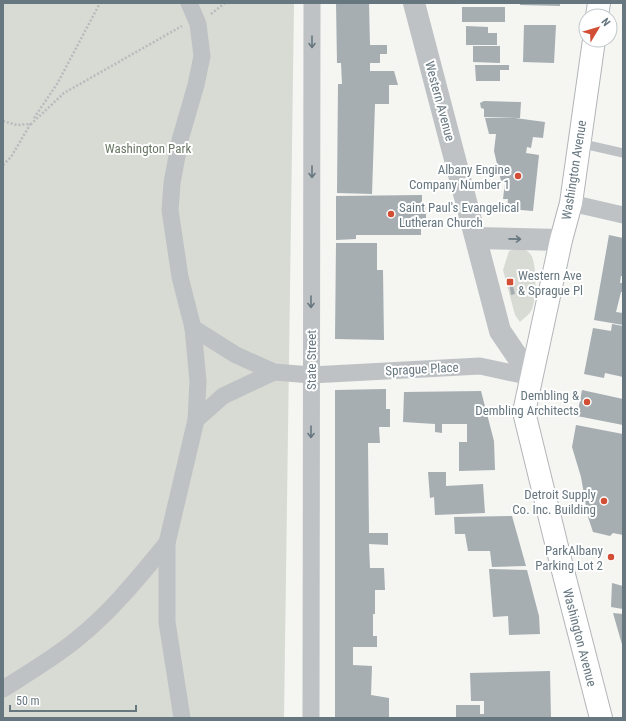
<svg xmlns="http://www.w3.org/2000/svg" width="626" height="721" font-family="'Roboto Condensed',sans-serif">
<rect width="100%" height="100%" fill="#f5f5f2"/>
<g fill="#d7dbd3">
<polygon points="3,3 294,3 284,718 3,718"/>
<path d="M518 248C523 249 528 250 531 255 537 264 537 301 531 311 529 315 524 318 520 322L515 315 503 270 509 251Z"/>
</g>
<g fill="#a6aeb2">
<polygon points="336,3 369,3 370,45 387,45 387,54 380,54 380,63 370,63 370,71 394,71 398,85 389,85 389,104 375,104 372,194 337,193 338,84 342,84 341,63 337,63"/>
<polygon points="520,3 560,3 560,6 520,5"/>
<rect x="462" y="7" width="43" height="15"/>
<polygon points="524,25 556,25 554,63 523,62"/>
<polygon points="466,26 488,27 488,33 497,33 497,45 466,45"/>
<polygon points="473,46 500,46 500,63 473,62"/>
<polygon points="475,65 509,65 509,70 500,70 500,81 476,81"/>
<polygon points="484,101 521,102 520,118 484,117 484,109 481,108 480,103"/>
<polygon points="485,118 515,118 545,122 543,138 533,137 531,148 527,147 526,153 539,155 533,211 507,209 508,199 503,199 505,182 501,181 494,151 496,134 489,134"/>
<polygon points="422,195 422,207 426,207 426,221 421,221 421,235 356,235 356,239 336,240 336,196"/>
<polygon points="609,235 623,238 623,276 621,276 620,283 623,283 623,292 621,292 616,312 623,313 623,325 594,320"/>
<polygon points="336,243 377,243 377,270 383,270 384,340 335,339"/>
<polygon points="512,282 515,294 511,295 509,283"/>
<polygon points="612,324 623,326 623,377 605,373 604,378 584,374 593,328 611,331"/>
<polygon points="386,389 386,409 390,409 390,427 379,427 380,443 368,443 369,533 388,533 388,545 369,544 370,568 384,568 385,590 375,590 375,614 373,614 373,636 377,636 377,647 353,647 353,665 372,666 371,695 389,698 389,718 335,718 335,390"/>
<polygon points="582,390 623,399 623,425 577,416"/>
<polygon points="481,391 494,441 495,470 459,471 459,442 467,442 467,424 442,424 442,433 435,432 435,424 403,422 404,392"/>
<polygon points="576,425 623,434 623,535 613,533 610,536 593,532 588,517 581,477 572,447"/>
<polygon points="428,472 446,472 446,486 483,484 485,513 435,515 434,497 430,498"/>
<polygon points="512,516 526,566 492,567 490,551 468,551 465,534 455,534 454,517"/>
<polygon points="489,569 527,570 539,616 540,634 509,635 508,616 493,617"/>
<polygon points="612,583 623,586 623,609 611,607"/>
<polygon points="613,613 623,614 623,648"/>
<polygon points="550,671 551,718 456,718 456,705 480,705 480,714 484,714 484,701 471,701 470,673"/>
</g>
<g fill="none" stroke-linecap="round" stroke-linejoin="round">
<g stroke="#b2b6b9" stroke-width="24">
<g id="primary">
<polyline points="597,16 599,3"/>
<path id="s1" d="M594 40 571 203 561 240 524 412 562 567 601 718"/>
</g>
</g>
<g stroke="#b8bbbd" stroke-width="2.5" stroke-dasharray="2 2" stroke-linecap="butt">
<polyline points="211,14 225,3"/>
<polyline points="34,118 57,84 100,3"/>
<polyline points="3,121 17,125 31,124 64,93 182,26"/>
<polyline points="3,165 11,157 31,123"/>
</g>
<polyline stroke="#bec2c5" stroke-width="9" points="579,143 623,153"/>
<g stroke="#bec2c5" stroke-width="17">
<polyline points="189,3 198,24 202,56 196,85 180,140 172,183 170,210 180,277 193,328 236,355 274,372 311,375 480,366 531,377"/>
<polyline points="571,203 623,215"/>
<polyline points="196,420 223,396 274,372"/>
<path d="M3 689C28 673 54 658 77 639 111 612 139 577 167 543"/>
<polyline points="182,718 167,622 167,543 196,420 198,381 193,328"/>
<polyline points="311,718 312,3"/>
</g>
<g stroke="#bec2c5" stroke-width="22">
<polyline points="414,3 500,331 531,377"/>
<polyline points="476,238 561,240"/>
</g>
<use href="#primary" stroke="#fff" stroke-width="22"/>
</g>
<defs><path id="oneway-shaft" d="M-6 0H5M1.5-3L5.5 0L1.5 3" fill="none" stroke-width="1.6" stroke-linecap="round" stroke-linejoin="round"/></defs>
<g stroke="#677780">
<use href="#oneway-shaft" transform="translate(312 42) rotate(90)"/>
<use href="#oneway-shaft" transform="translate(312 172) rotate(90)"/>
<use href="#oneway-shaft" transform="translate(515 239) rotate(1)"/>
<use href="#oneway-shaft" transform="translate(311 302) rotate(90)"/>
<use href="#oneway-shaft" transform="translate(311 432) rotate(90)"/>
</g>
<g fill="#d24e34" stroke="#fff" stroke-width="1.5">
<circle cx="518" cy="176" r="4"/>
<circle cx="391" cy="214" r="4"/>
<rect x="506" y="278" width="8" height="8" rx="2"/>
<circle cx="587" cy="402" r="4"/>
<circle cx="604" cy="501" r="4"/>
<circle cx="611" cy="557" r="4"/>
</g>
<g text-anchor="middle" dominant-baseline="central" stroke-width="4" stroke-linejoin="round" paint-order="stroke">
<g font-size="13" fill="#677780" stroke="#fff">
<text transform="translate(440 101) rotate(75)">Western Avenue</text>
<text transform="translate(574 170) rotate(-81)">Washington Avenue</text>
<text transform="translate(311 360) rotate(-90)">State Street</text>
<text transform="translate(422 369) rotate(-3)">Sprague Place</text>
<text stroke="none"><textPath href="#s1" startOffset="611">Washington Avenue</textPath></text>
</g>
<g font-size="13" fill="#6a7865" stroke="#fff">
<text x="148" y="148">Washington Park</text>
</g>
<g font-size="13" fill="#677780" stroke="#fff" text-anchor="end">
<text x="510" y="169">Albany Engine<tspan x="510" dy="15">Company Number 1</tspan></text>
<text x="399" y="207" text-anchor="start">Saint Paul's Evangelical<tspan x="399" dy="15">Lutheran Church</tspan></text>
<text x="518" y="275" text-anchor="start">Western Ave<tspan x="518" dy="15">&amp; Sprague Pl</tspan></text>
<text x="579" y="395">Dembling &amp;<tspan x="579" dy="15">Dembling Architects</tspan></text>
<text x="596" y="494">Detroit Supply<tspan x="596" dy="15">Co. Inc. Building</tspan></text>
<text x="603" y="550">ParkAlbany<tspan x="603" dy="15">Parking Lot 2</tspan></text>
</g>
</g>
<rect width="626" height="721" fill="none" stroke="#677780" stroke-width="8"/>
<g transform="translate(598 28) rotate(52)"><circle r="19" fill="#ffffff" stroke="#c2c9cc"/>
<path d="M0-3L7 15L0 10L-7 15Z" fill="#d24e34"/>
<text y="-6" font-size="11" font-weight="bold" text-anchor="middle" fill="#677780">N</text>
</g>
<path d="M10 705v6h126v-6" fill="none" stroke="#677780" stroke-width="2"/>
<text x="16" y="705" font-size="12" fill="#677780" stroke="#ffffff" stroke-width="3" paint-order="stroke">50 m</text>
</svg>
